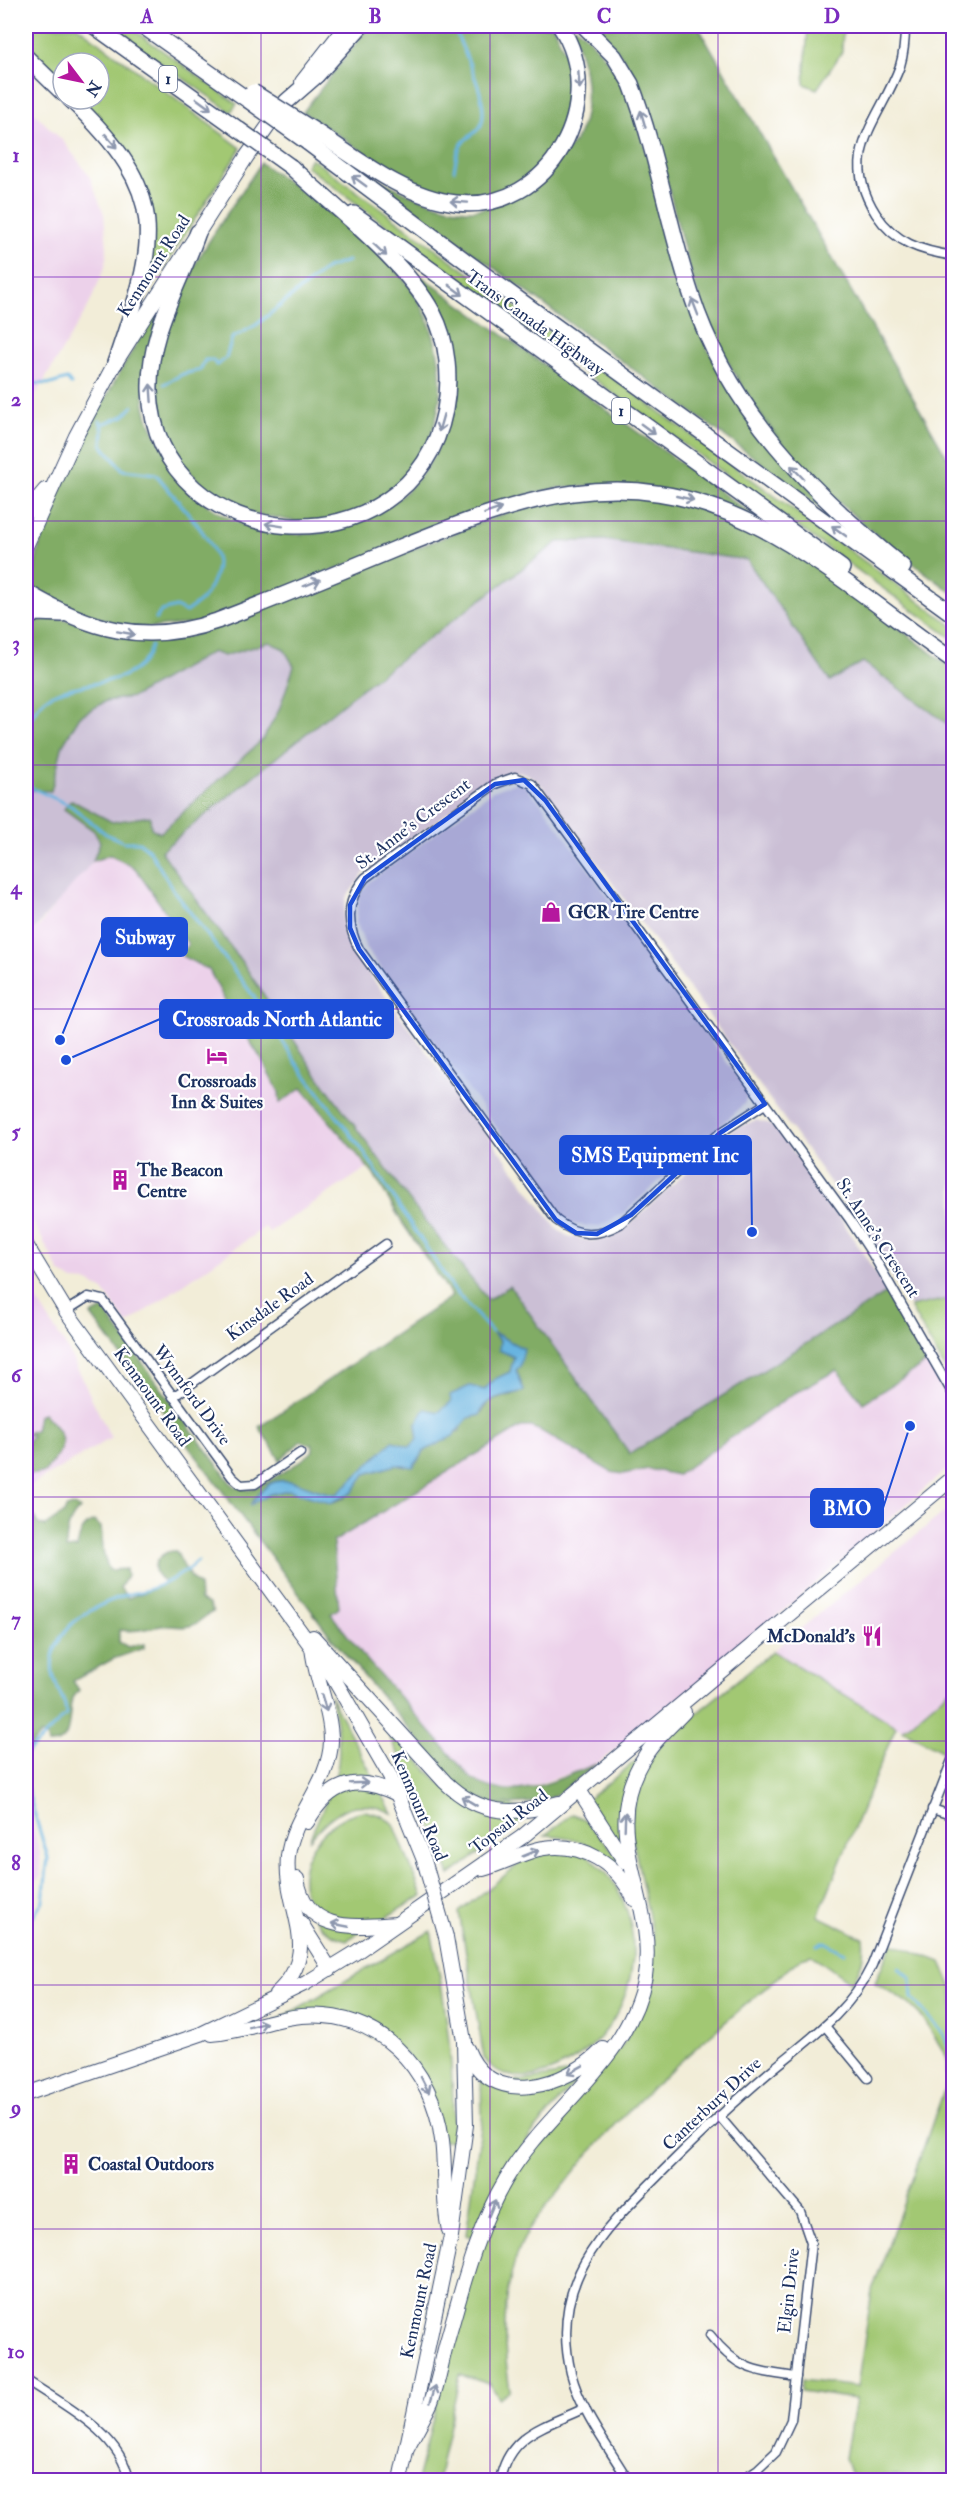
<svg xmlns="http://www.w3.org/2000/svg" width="979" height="2506" font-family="'IM FELL Double Pica',serif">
<rect width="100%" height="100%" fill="#fff"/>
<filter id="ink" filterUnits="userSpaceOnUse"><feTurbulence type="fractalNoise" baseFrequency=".0167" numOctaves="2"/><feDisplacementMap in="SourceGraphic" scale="12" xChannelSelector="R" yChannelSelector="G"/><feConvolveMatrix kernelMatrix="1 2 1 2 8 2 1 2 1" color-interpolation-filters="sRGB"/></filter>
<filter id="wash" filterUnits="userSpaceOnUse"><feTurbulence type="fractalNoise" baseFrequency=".008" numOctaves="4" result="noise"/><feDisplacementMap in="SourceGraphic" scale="24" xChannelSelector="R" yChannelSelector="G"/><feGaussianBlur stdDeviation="1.35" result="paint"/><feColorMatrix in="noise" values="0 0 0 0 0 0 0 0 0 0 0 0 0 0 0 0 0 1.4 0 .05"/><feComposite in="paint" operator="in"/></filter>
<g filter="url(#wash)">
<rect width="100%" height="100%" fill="#f2edd8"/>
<g fill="#ecd1ea">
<polygon points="26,105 63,141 89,175 104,214 107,248 105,267 89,305 26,411"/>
<polygon points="110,854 135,868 188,944 183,956 209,970 231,1012 260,1057 279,1092 281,1102 301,1088 367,1168 269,1232 265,1227 127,1324 103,1290 88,1282 73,1281 60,1272 26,1209 26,939 40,925 75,879 93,861"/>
<polygon points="26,1283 67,1348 111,1438 26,1488"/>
<polygon points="928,1362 953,1411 953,1464 723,1663 597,1764 518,1791 505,1792 482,1786 471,1778 366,1659 331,1614 339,1608 333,1542 521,1427 531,1427 541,1431 611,1472 658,1470 837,1370 863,1403"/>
<polygon points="953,1505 953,1687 903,1730 773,1651"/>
<polygon points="26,1803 40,1853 41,1876 26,1889"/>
</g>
<g fill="#cbbfd5">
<polygon points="603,540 747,560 830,681 863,662 953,728 953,1298 910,1307 878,1251 848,1207 542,786 532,777 521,772 508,772 497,777 364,873 346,898 343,921 344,933 356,956 558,1230 568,1236 592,1241 614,1235 632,1222 733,1129 756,1120 767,1123 778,1130 837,1213 888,1292 630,1455 510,1286 489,1300 418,1212 313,1069 244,965 160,851 361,689 558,542"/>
<polygon points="269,642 284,649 294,666 279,710 263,739 160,833 135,817 112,822 71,801 64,809 94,831 100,842 93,861 26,939 26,790 51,791 63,744 80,716 106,701 133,697 212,652 224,656"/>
<polygon points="515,783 524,785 541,803 746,1089 747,1097 744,1104 625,1212 598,1227 572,1224 557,1211 366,948 356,922 359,896 370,881 493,791"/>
</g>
<g fill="#a2c873" stroke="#5e7c68" stroke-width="1.5">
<polygon points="26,26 77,26 241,148 141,302 151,210 75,99 99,99 99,63 63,63 63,88 26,53"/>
<polygon points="109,26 128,26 237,104 231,112"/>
<polygon points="808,26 843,26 842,52 817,89 804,84"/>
<polygon points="311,158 953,626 953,639 573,364 306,166"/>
<polygon points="953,1298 954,1298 953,1383 910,1307"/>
<path d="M773 1651 896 1726 818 1916 863 1938C865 1956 862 1967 851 1983L812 1955 801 1958C716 2030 626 2102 559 2191 545 2208 529 2226 520 2247 502 2291 502 2344 510 2390L499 2398 490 2384 460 2375 437 2480H417L463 2301 490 2222 514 2174 625 2041 647 1995 653 1936 630 1826 639 1777 664 1740Z"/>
<polygon points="953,1687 953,1733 943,1752 903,1730"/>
<path d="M330 1695 392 1813C355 1795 333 1811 309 1840 336 1777 349 1765 330 1695Z"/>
<polygon points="383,1724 441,1784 533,1813 450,1875 420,1796"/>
<polygon points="637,1760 624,1853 587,1800"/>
<path d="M365 1811 380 1815 394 1824 422 1896 347 1940C325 1935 316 1924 309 1904 307 1897 303 1889 303 1882 301 1848 333 1815 365 1811Z"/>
<path d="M572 1814 582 1818C604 1841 630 1862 631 1896 606 1858 594 1836 545 1835Z"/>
<path d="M544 1844C556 1846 574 1846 584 1853 657 1903 645 2019 571 2061 556 2070 540 2077 523 2077 507 2077 493 2071 484 2058L459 1912Z"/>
<path d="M431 1931C446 2000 455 2070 453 2142L443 2141 406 2054 345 2023 298 2021 264 2028Z"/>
<polygon points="892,1943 941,1962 953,1990 953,2480 905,2475 851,2476 845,2458 855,2399 801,2391 802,2380 857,2387 872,2291 947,2082 947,2057 923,2018 906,2001 875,1983"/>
<path d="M585 2071C535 2128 501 2165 473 2237L466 2235 482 2120 481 2078 493 2085Z"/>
</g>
<g fill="#81ac65" stroke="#4e6e62" stroke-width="1.5" fill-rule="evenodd">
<polygon points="369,26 553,26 573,70 566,129 542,165 518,183 486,195 457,196 424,187 388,168 303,112"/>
<path d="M568 26H575C596 44 610 63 626 86L708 350 857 535 752 456 357 168C386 184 439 212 472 210 493 209 506 196 523 183 537 173 555 163 567 151 597 121 588 58 568 26Z"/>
<path d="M594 26H698L953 467V593C848 517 764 447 710 325 689 277 678 224 665 174 650 118 640 64 594 26Z"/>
<path d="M261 163C306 195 361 230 397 271 479 364 442 508 312 522 299 524 284 519 272 517 263 516 252 516 243 512 222 505 191 477 179 458 161 430 150 393 157 359 173 285 220 225 261 163Z"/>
<path d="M407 266 768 526 608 485 558 488 526 495 198 623 136 629 73 610 35 589C23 534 129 354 161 303 157 327 143 376 144 397 146 425 161 444 176 466 183 477 191 491 200 499 293 576 442 520 450 397 451 388 453 375 452 366 451 358 444 348 441 341 429 316 418 291 407 266Z"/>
<path d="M585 497C611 497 639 495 663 499 765 515 871 609 953 669V728L863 662 830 681 747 560 603 540 558 542 361 689 161 851 244 965 313 1069 418 1212 488 1300 510 1286 630 1454 888 1292 928 1362 863 1403 837 1370 793 1394 677 1475 648 1469 623 1474 611 1472 541 1431 531 1427H521L333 1542 339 1608 331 1614 366 1659 471 1778C511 1806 556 1779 597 1764L555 1796 536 1802 496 1805 462 1791 334 1641 91 1315 103 1309 230 1482 236 1487 249 1490C260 1487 309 1458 313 1450L312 1445 301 1441 280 1460 259 1427 452 1296 403 1224 375 1176 302 1088 280 1103 279 1092 260 1057 231 1012 209 970 182 956 188 944 135 868 110 855 93 861 100 842 94 831 64 809 71 800 112 822 150 816 151 828 160 833 263 739 279 710 294 666 284 649 269 642 224 656 212 652 133 697 106 701 80 716 63 744 51 791 26 790V625C60 606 103 634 139 640 156 642 174 639 190 636L511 511ZM497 1334 508 1341 521 1360 516 1369 524 1391 488 1402 480 1415 468 1418 460 1426V1431L424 1451 417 1462 405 1467 396 1465 365 1474 345 1498 330 1503 289 1490 270 1494 251 1503C257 1498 262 1490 267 1485 285 1471 317 1494 337 1494L393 1441 410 1447 418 1439 416 1424 439 1412 451 1402V1395L470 1386 484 1390 495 1379 510 1372 514 1357 495 1336Z"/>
<path d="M43 1413C63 1433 70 1443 50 1465 47 1467 47 1470 44 1472 37 1476 32 1472 26 1476V1452L28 1450 26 1442 33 1436 28 1435 29 1432 35 1431 38 1415Z"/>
<path d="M75 1505 80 1509C68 1520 66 1534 66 1549L77 1548C79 1535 82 1526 94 1521L101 1527 104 1557 109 1570 126 1569 127 1576 120 1588 128 1598 166 1584C163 1581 158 1577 156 1573 151 1560 165 1550 176 1551 182 1563 188 1577 199 1585L200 1600 209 1604 213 1612C205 1615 200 1622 193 1625 183 1629 171 1625 161 1626 146 1629 135 1632 119 1630V1642L128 1647 144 1644V1648L113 1659 73 1681 79 1690C76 1694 72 1698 71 1703 68 1719 73 1746 48 1744L46 1735H40L26 1751V1509H30L38 1524 45 1526 64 1513 66 1508Z"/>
</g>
<path fill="#67b4e0" stroke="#41729f" stroke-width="1.5" d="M492 1332 524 1349 520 1366 516 1370 524 1391C509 1395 482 1397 480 1415L468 1418 453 1436 424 1451 413 1467 396 1465 365 1474 352 1493 330 1503 289 1490 270 1494 250 1505C256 1498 263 1487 270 1484 290 1473 316 1494 337 1494L393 1441 410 1447 418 1439 416 1424 425 1409 439 1412 451 1402 450 1395 470 1386 484 1390 495 1379 510 1372 514 1357 499 1350 500 1341Z"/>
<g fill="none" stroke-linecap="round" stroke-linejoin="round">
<g stroke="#67b4e0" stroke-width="3">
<path d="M454 26C462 52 491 99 481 125 478 132 470 135 465 140 457 148 456 160 454 170"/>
<polyline points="26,383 51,384 67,379 71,384"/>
<polyline points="164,384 183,374 200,370 205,360 212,360 217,365 226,358 232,338 256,325 327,268 348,261"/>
<path d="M100 421 103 429 102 445 123 470 156 474C171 494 216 540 217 563 217 573 211 586 206 594 201 603 192 606 186 612L176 607 161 611 156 619"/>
<polyline points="102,424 124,416 133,406"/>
<path d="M26 728C32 716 38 702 51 695 83 679 139 689 151 646"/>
<polyline points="26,780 32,788 71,806 106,834 124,842 139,842 149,850 174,891 255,998 297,1064 361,1148 454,1290 492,1332"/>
<path d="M26 1754 66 1715C68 1699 48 1682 53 1657 59 1624 94 1606 123 1596 132 1592 142 1593 150 1589 166 1584 185 1573 198 1561"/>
<polyline points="26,1786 48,1858 43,1901 26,1928"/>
<polyline points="817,1945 825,1942 844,1953"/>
<polyline points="899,1968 911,1978 912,1998 943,2033 954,2060"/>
</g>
</g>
</g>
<g filter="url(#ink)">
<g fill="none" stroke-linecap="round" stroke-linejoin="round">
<g stroke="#3b4c70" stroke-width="11">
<g id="minor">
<path d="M905 26C905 39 904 53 900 66 880 121 837 153 876 214 895 243 921 251 954 256"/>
<polyline points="954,326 954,339"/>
<path d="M765 1104 720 1133 620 1224C597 1237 578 1237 556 1220L359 949C346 924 346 900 365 878L495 784 515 777 532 784 850 1220 873 1255 954 1396"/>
<polyline points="66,1311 88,1297 103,1300 232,1477 241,1485 255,1484 300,1453"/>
<polyline points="173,1397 386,1244"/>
<polyline points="932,1809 954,1816"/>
<polyline points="825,2026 868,2078"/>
<polyline points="719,2116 800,2211 811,2243 791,2420 776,2452 758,2469 741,2480"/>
<path d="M710 2335C737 2370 755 2371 796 2377"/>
<path d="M26 2380C63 2405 120 2432 129 2480"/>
<path d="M500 2480C509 2433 545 2427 585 2408"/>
<path d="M628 2480C608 2446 581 2412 571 2373 548 2278 607 2227 667 2167 701 2133 736 2100 773 2069 811 2038 851 2010 872 1965L954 1755"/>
</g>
</g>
<g stroke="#3b4c70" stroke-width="16">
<g id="primary">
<polyline points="302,82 346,26"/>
<polyline points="26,513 45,490"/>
<polyline points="26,546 76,436 115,363 247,156 279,111"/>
<polyline points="26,1245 66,1311 330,1672 390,1776 424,1860"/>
<path d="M313 1637 445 1782C480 1816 514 1816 559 1803"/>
<polyline points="579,1790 625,1862"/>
<path d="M307 1822C330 1781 358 1774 399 1795"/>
<path d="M483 1869C502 1864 527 1850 544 1848 582 1842 618 1864 634 1899"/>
<path d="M297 1879C306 1934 354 1927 396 1924"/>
<polyline points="301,1923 330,1969"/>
<path d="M276 1994C325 1949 283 1910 288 1856 293 1814 330 1784 331 1741 331 1709 315 1680 312 1647"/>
<path d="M212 2034C242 2032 271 2019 301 2016 378 2009 433 2068 442 2140 446 2171 442 2200 449 2230"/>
<path d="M467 2049C491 2111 568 2086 603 2049"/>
<polyline points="26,2094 201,2034 306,1983 355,1953 522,1837 954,1477"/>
<path d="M408 2446C415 2432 424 2417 431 2402 438 2384 441 2364 446 2345 462 2290 476 2229 506 2179 547 2109 630 2060 645 1976 658 1897 595 1833 645 1756 655 1739 671 1726 684 1712"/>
<polyline points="400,2480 451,2236 466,2125 464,2041 446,1937"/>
</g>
</g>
<g stroke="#3b4c70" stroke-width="18">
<g id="motorway">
<polyline points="94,26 231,124"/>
<polyline points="143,26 248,100"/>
<path d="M584 26 614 56 631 84C657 152 668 225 691 294 728 409 811 493 903 567"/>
<polyline points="26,57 63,93"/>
<path d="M70 99C173 196 157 240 115 363"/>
<polyline points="286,102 317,75 361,26"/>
<path d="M315 131C358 159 404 197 456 203 551 214 610 101 560 26"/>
<polyline points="307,142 467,262 954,615"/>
<polyline points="354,214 842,568"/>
<path d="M198 232C180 285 148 332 150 391 157 559 412 576 445 410 451 379 448 341 433 313 405 261 335 208 291 167"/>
<path d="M26 592C89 630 145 646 217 621 277 598 338 573 398 548 521 498 623 460 751 523 822 558 889 616 954 661"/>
<polyline points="26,618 37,613 62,614"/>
</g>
</g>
<use href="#minor" stroke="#fff" stroke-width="8"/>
<use href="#primary" stroke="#fff" stroke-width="14"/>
<use href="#motorway" stroke="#fff" stroke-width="15"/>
<g stroke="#3b4c70" stroke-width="16" stroke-linecap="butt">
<polyline id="primary-bridge" points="424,1860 446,1937"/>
</g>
<g stroke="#3b4c70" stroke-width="18" stroke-linecap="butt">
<g id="motorway-bridge">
<polyline points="253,92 315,131"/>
<polyline points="248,100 307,142"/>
<polyline points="231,124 291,167"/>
</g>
</g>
<use href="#primary-bridge" stroke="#fff" stroke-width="14"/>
<use href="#motorway-bridge" stroke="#fff" stroke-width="15"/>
</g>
<defs><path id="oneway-shaft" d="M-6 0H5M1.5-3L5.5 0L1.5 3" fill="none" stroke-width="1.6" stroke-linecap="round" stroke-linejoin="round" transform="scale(1.5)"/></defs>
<g stroke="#8d97ae">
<use href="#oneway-shaft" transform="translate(579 80) rotate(85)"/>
<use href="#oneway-shaft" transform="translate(204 104) rotate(36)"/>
<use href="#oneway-shaft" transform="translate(643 119) rotate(-106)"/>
<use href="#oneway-shaft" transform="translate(111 141) rotate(50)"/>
<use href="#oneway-shaft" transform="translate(359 181) rotate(-144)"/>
<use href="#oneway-shaft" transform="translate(459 202) rotate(-176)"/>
<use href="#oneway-shaft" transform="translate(380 250) rotate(43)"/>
<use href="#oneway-shaft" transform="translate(456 290) rotate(36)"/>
<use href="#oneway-shaft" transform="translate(695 307) rotate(-111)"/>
<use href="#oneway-shaft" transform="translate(151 393) rotate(-94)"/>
<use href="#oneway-shaft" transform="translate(441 423) rotate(106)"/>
<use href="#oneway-shaft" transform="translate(648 429) rotate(36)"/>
<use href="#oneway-shaft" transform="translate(797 472) rotate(-134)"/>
<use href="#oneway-shaft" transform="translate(685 498) rotate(13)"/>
<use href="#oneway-shaft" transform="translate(493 511) rotate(-18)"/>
<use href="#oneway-shaft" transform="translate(274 525) rotate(-171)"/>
<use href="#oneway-shaft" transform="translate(839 531) rotate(-144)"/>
<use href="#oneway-shaft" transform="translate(312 583) rotate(-22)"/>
<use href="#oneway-shaft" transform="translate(126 633) rotate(10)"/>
<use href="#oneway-shaft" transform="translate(324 1703) rotate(73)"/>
<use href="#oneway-shaft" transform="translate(359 1783) rotate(-2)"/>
<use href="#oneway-shaft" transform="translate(469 1801) rotate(-149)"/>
<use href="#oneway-shaft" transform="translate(625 1821) rotate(-88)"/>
<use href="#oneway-shaft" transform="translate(531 1853) rotate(-22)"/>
<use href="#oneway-shaft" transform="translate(340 1925) rotate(-169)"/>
<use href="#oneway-shaft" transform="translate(258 2025) rotate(-14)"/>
<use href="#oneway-shaft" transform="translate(575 2070) rotate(151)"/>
<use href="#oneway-shaft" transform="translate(425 2085) rotate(63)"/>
<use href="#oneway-shaft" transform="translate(492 2208) rotate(-67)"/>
<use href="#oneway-shaft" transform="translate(433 2394) rotate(-73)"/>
</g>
</g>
<path fill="#1d4ed8" fill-opacity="0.2" stroke="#1d4ed8" stroke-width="4.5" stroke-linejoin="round" d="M524 780 545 800 765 1104 720 1133 631 1215 597 1234 576 1233 556 1220 359 949 350 928V905L365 878 495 784Z"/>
<path fill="none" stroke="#7b2cbf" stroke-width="1.5" stroke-opacity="0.55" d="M261 26V2480M490 26V2480M718 26V2480M26 277H954M26 521H954M26 765H954M26 1009H954M26 1253H954M26 1497H954M26 1741H954M26 1985H954M26 2229H954"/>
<defs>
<g id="shop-bare" transform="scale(1.62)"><path d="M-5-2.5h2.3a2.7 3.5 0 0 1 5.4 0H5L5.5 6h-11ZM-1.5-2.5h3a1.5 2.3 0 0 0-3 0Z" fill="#b5179e" stroke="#fff" stroke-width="2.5" paint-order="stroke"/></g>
<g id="hotel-bare" transform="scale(1.62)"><path d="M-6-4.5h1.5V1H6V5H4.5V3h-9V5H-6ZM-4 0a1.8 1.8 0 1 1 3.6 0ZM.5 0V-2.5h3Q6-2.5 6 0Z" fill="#b5179e" stroke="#fff" stroke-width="2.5" paint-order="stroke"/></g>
<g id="building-bare" transform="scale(1.62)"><path d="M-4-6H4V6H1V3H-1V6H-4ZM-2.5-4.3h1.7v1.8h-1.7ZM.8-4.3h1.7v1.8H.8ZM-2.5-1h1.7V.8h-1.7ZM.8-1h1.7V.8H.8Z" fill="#b5179e" stroke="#fff" stroke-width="2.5" paint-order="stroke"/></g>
<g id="restaurant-bare" transform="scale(1.62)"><path d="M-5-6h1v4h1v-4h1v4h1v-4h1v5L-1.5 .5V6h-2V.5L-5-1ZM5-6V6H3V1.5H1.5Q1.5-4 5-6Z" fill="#b5179e" stroke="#fff" stroke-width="2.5" paint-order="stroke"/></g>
</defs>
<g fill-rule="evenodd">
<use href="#shop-bare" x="551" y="912"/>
<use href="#hotel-bare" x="217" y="1056"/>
<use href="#building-bare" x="120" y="1180"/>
<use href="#restaurant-bare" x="872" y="1636"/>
<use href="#building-bare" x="71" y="2164"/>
</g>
<g text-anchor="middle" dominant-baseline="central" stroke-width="4.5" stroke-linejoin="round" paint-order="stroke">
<g fill="#fff" stroke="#5f6d8e" stroke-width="1.5">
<rect x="159" y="66" width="18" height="26" rx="4.5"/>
<rect x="612" y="398" width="18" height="26" rx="4.5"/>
</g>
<g font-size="16" font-weight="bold" fill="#1b2f5e">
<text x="168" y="79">1</text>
<text x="621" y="411">1</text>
</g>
<g font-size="18" fill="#1b2f5e" stroke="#fff">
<text transform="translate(154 266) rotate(-57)">Kenmount Road</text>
<text transform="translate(535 323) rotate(36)">Trans Canada Highway</text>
<text transform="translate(413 824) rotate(-37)">St. Anne's Crescent</text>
<text transform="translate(878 1238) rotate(57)">St. Anne's Crescent</text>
<text transform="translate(270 1307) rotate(-36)">Kinsdale Road</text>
<text transform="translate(192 1395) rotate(54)">Wynnford Drive</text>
<text transform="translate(152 1397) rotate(54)">Kenmount Road</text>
<text transform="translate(419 1806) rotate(67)">Kenmount Road</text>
<text transform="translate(509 1822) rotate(-38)">Topsail Road</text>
<text transform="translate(712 2104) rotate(-43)">Canterbury Drive</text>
<text transform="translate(789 2291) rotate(-84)">Elgin Drive</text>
<text transform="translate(419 2301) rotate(-78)">Kenmount Road</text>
</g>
<g font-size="18" font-weight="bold" fill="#1b2f5e" stroke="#fff" text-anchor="start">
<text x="568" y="912">GCR Tire Centre</text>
<text x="217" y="1081" text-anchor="middle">Crossroads<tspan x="217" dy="21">Inn &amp; Suites</tspan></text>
<text x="137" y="1170">The Beacon<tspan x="137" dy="21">Centre</tspan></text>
<text x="855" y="1636" text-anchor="end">McDonald's</text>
<text x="88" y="2164">Coastal Outdoors</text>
</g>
</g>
<path fill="none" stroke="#1d4ed8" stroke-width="2" d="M60 1040L102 937M66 1060L160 1019M752 1232L751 1155M910 1426L883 1508"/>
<g fill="#1d4ed8" stroke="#fff" stroke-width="2">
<circle cx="60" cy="1040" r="6"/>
<circle cx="66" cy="1060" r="6"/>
<circle cx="752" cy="1232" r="6"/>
<circle cx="910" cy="1426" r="6"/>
</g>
<g fill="#1d4ed8" stroke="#1d4ed8" stroke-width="2">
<rect x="102" y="918" width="85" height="38" rx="6"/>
<rect x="160" y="1000" width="233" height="38" rx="6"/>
<rect x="560" y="1136" width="191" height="38" rx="6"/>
<rect x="811" y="1489" width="72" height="38" rx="6"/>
</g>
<g font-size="20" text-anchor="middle" font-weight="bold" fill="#fff">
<text x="145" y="944">Subway</text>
<text x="277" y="1026">Crossroads North Atlantic</text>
<text x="655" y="1162">SMS Equipment Inc</text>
<text x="847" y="1515">BMO</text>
</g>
<rect width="979" height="2506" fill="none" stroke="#fff" stroke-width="66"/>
<g transform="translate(81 81) rotate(122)"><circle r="28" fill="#ffffff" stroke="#a4acbf" stroke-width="1.5"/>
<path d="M0-4.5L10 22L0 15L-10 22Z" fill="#b5179e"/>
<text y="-9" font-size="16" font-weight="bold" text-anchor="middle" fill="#1b2f5e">N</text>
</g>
<rect x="33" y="33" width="913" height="2440" fill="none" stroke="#7b2cbf" stroke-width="2"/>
<g font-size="20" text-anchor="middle" font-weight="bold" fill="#7b2cbf">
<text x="147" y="23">A</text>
<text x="375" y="23">B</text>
<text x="604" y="23">C</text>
<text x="832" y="23">D</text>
<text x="16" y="162">1</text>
<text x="16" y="406">2</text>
<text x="16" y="650">3</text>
<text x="16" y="894">4</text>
<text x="16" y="1138">5</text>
<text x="16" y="1382">6</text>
<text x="16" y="1626">7</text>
<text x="16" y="1870">8</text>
<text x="16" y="2114">9</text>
<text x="16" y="2358">10</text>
</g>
</svg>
